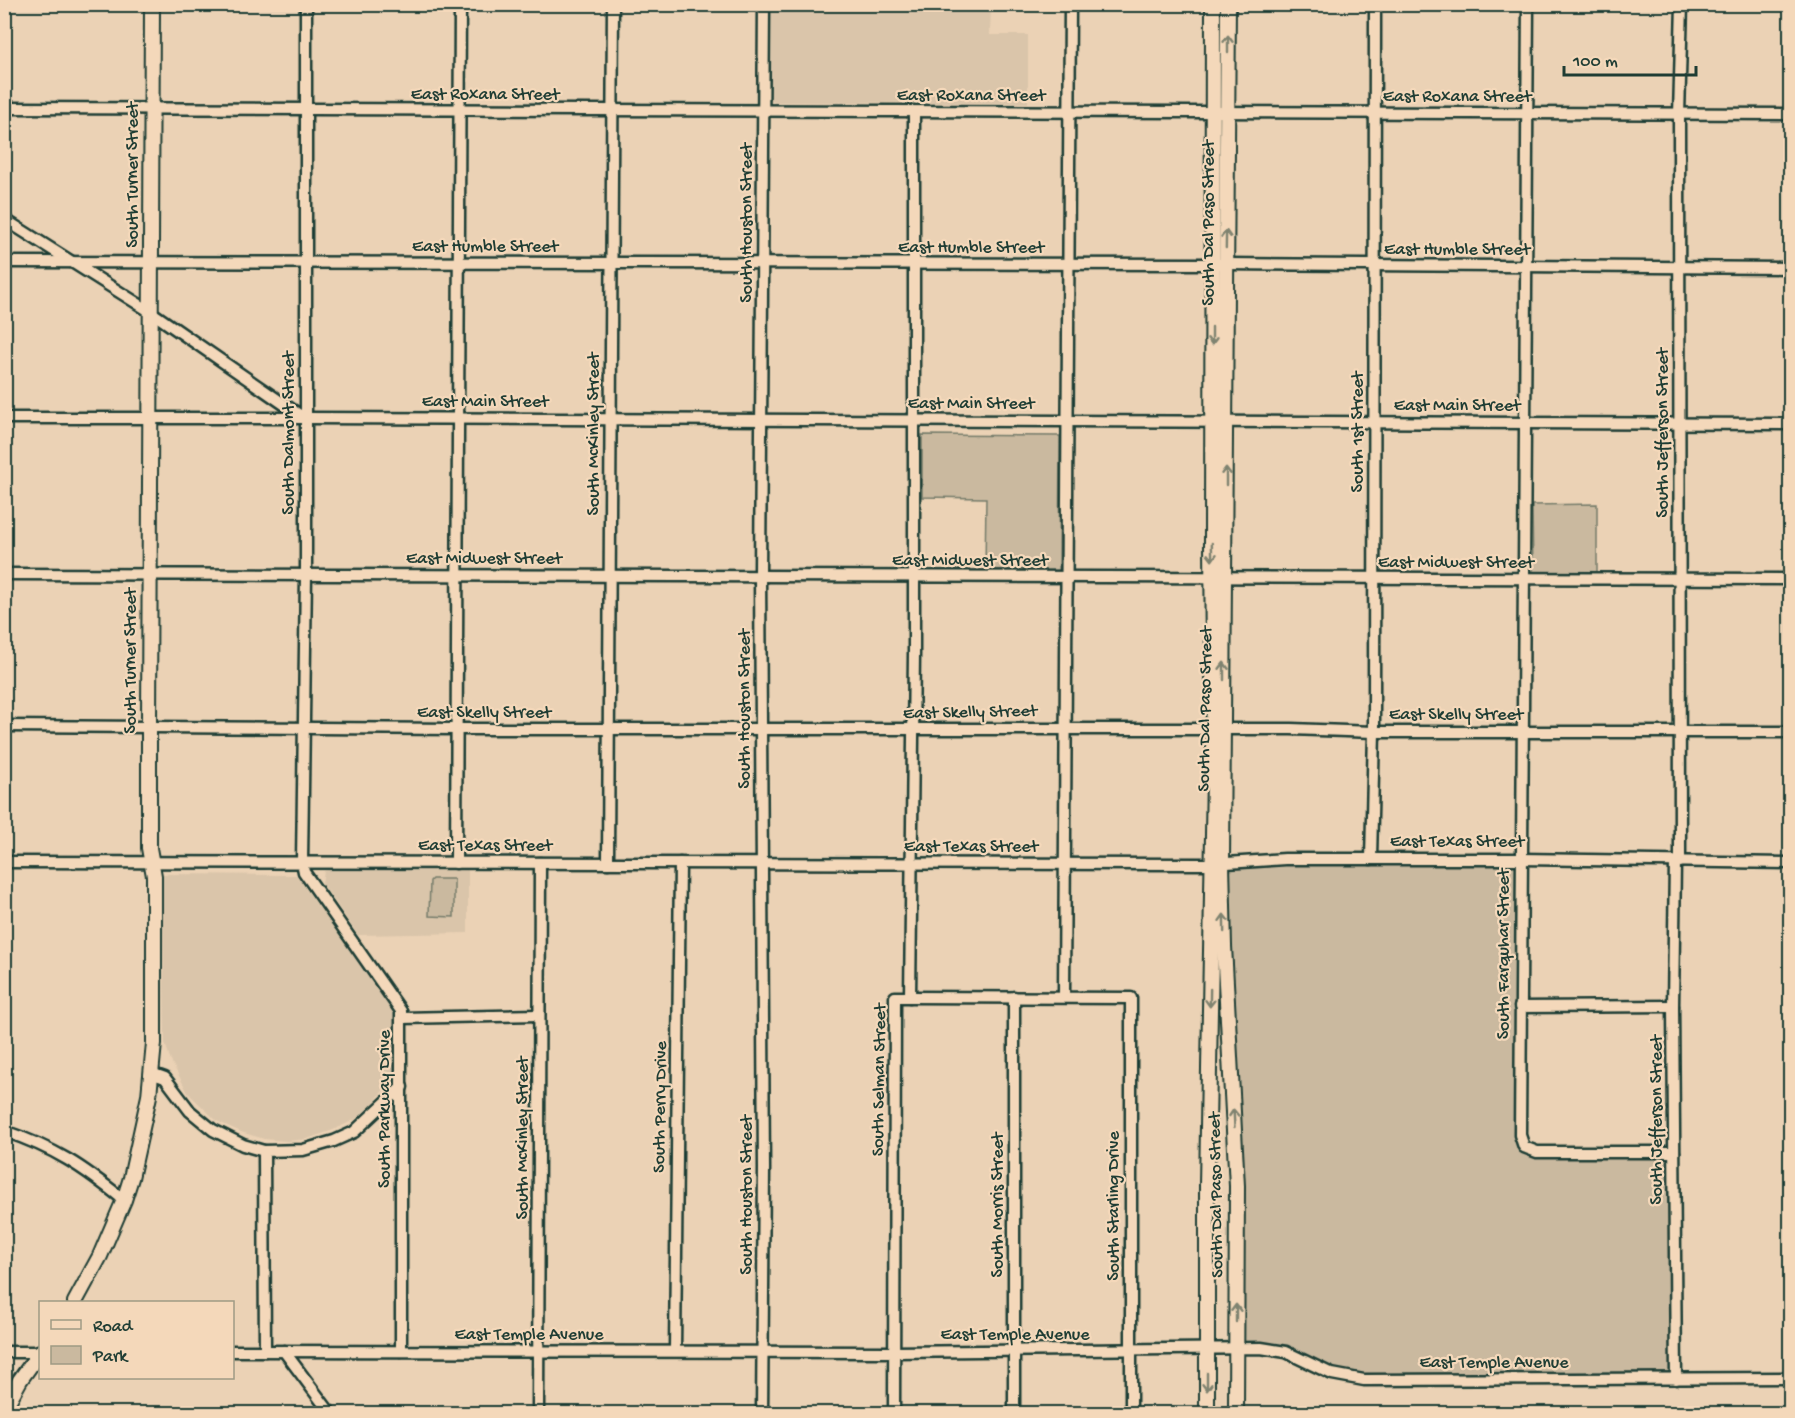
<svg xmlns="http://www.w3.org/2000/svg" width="1795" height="1418" font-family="'Gochi Hand',sans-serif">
<rect width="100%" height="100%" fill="#ebd2b5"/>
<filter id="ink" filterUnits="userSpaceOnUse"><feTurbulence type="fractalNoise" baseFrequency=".0167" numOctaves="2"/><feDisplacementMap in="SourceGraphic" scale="12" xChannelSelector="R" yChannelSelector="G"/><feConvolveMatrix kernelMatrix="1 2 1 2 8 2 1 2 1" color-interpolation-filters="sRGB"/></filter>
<g filter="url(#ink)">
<g fill="#dac5aa">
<polygon points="771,5 991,5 990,35 1028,35 1028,103 771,102"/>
<polygon points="332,868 468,868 468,933 358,935 322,883 324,871"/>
<polygon points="162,874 296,875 394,1012 394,1076 372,1105 354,1120 333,1130 307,1139 287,1141 264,1139 241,1132 217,1121 188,1093 171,1061 165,1043"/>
</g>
<g fill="#cab99f" stroke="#747b6a" stroke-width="1.5">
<polygon points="922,435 1060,436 1059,571 985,570 986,498 922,497"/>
<polygon points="1597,504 1597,573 1538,574 1533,572 1532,505"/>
<polygon points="1521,859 1524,1147 1670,1153 1670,1379 1364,1380 1297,1356 1236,1348 1222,864"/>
<polygon points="432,879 454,879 454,917 429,916 430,881"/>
</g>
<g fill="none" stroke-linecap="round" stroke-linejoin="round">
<g stroke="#1f3d34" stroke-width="15">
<g id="minor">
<polyline points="306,4 306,575 302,862 304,872 401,1011 401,1351"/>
<polyline points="1528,4 1520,1135 1524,1147 1537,1152 1674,1152"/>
<polyline points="4,108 1790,114"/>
<polyline points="4,219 151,312 304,418"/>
<polyline points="4,262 1226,264 1790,268"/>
<polyline points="4,418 305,418 1790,424"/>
<polyline points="4,574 1790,579"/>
<polyline points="4,726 457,729 1291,729 1374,732 1790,732"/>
<polyline points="1371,859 1374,732 1375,4"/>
<polyline points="4,862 1212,864 1285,859 1521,859 1790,863"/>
<polyline points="1675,862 1673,1006 1676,1379"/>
<polyline points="1680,862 1679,115 1682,4"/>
<polyline points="456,863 460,4"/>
<polyline points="608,863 613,4"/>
<polyline points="910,997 914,654 914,112"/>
<polyline points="1014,997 1014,1414"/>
<polyline points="1064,997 1070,4"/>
<polyline points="1520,1007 1673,1006"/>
<polyline points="402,1018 539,1015"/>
<polyline points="151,1073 165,1078 190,1111 213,1130 243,1145 264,1151 303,1150 334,1141 354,1132 402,1087"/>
<path d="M4 1131C55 1148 83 1167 124 1200"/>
<polyline points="264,1151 265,1351"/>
<polyline points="232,1351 894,1352 1261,1348 1286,1352 1332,1374 1364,1380 1790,1378"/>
<polyline points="284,1351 331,1414"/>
<polyline points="675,1351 680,863"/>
<polyline points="4,1352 40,1352"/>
<polyline points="538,1414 540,863"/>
<polyline points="762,1414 764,1168 760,576 764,4"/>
<polyline points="894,1414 895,997 910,997 1131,998 1131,1414"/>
</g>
</g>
<g stroke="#1f3d34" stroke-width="18">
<g id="major">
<polyline points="1228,4 1222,864 1224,946 1237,1186 1236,1414"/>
<polyline points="75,1302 100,1256 124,1200 131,1178 149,1096 154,1043 154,876 149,848 149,726 152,4"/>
<polyline points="4,1409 20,1380 40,1352"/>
<polyline points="1207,1414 1207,1186 1214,776 1212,544 1213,4"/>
</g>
</g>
<use href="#minor" stroke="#f4d8ba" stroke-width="10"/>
<use href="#major" stroke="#f4d8ba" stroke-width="14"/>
</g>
<defs><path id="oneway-shaft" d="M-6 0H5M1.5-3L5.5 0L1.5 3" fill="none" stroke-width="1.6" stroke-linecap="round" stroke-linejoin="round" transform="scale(1.5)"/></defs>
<g stroke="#7f8370">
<use href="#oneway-shaft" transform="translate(1228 44) rotate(-90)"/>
<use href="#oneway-shaft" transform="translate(1226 239) rotate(-89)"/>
<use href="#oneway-shaft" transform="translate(1212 336) rotate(90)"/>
<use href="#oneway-shaft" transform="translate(1226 476) rotate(-90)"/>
<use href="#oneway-shaft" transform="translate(1212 552) rotate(89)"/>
<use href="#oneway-shaft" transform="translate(1224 671) rotate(-90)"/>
<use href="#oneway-shaft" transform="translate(1224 923) rotate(-91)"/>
<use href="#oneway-shaft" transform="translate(1210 998) rotate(91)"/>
<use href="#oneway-shaft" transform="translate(1234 1118) rotate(-93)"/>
<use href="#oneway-shaft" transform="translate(1236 1313) rotate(-90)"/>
<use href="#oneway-shaft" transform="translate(1207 1382) rotate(90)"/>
</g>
</g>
<g text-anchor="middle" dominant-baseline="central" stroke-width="4.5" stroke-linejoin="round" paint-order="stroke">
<g font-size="18" fill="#1f3d34" stroke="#f4d8ba">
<text x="485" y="95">East Roxana Street</text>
<text x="971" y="96">East Roxana Street</text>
<text x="1457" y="97">East Roxana Street</text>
<text transform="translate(133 175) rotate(-90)">South Turner Street</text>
<text transform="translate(747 223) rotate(-90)">South Houston Street</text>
<text transform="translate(1209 223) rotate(-90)">South Dal Paso Street</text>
<text x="485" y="247">East Humble Street</text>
<text x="971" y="248">East Humble Street</text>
<text x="1457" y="250">East Humble Street</text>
<text x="485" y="402">East Main Street</text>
<text x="971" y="404">East Main Street</text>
<text x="1457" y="406">East Main Street</text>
<text transform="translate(1358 432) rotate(-90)">South 1st Street</text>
<text transform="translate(289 433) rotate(-90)">South Dalmont Street</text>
<text transform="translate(1663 433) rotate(-90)">South Jefferson Street</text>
<text transform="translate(594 434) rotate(-90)">South McKinley Street</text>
<text x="484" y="559">East Midwest Street</text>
<text x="970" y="561">East Midwest Street</text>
<text x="1456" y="563">East Midwest Street</text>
<text transform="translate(131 661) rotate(-90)">South Turner Street</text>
<text transform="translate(745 709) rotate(-90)">South Houston Street</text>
<text transform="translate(1206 709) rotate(-89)">South Dal Paso Street</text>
<text x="484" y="713">East Skelly Street</text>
<text transform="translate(970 713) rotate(-1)">East Skelly Street</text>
<text x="1456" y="715">East Skelly Street</text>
<text x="1457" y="842">East Texas Street</text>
<text x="485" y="846">East Texas Street</text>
<text x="971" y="847">East Texas Street</text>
<text transform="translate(1504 954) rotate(-90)">South Farquhar Street</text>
<text transform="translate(880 1080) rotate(-89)">South Selman Street</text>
<text transform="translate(661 1107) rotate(-89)">South Perry Drive</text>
<text transform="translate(385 1109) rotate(-90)">South Parkway Drive</text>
<text transform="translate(1657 1120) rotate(-90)">South Jefferson Street</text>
<text transform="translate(523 1138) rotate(-90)">South McKinley Street</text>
<text transform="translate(747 1195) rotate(-90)">South Houston Street</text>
<text transform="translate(1217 1195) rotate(-91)">South Dal Paso Street</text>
<text transform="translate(998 1205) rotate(-90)">South Morris Street</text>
<text transform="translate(1114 1206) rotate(-90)">South Starling Drive</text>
<text x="529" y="1335">East Temple Avenue</text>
<text x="1015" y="1335">East Temple Avenue</text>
<text x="1494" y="1363">East Temple Avenue</text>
</g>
</g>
<rect width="1795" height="1418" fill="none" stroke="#f4d8ba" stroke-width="24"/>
<rect x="12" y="12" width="1771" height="1394" fill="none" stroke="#1f3d34" stroke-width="2" filter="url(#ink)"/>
<rect x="39" y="1301" width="195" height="78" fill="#f4d8ba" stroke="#9f9a84" stroke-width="1.5"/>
<rect x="51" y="1320" width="30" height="9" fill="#f4d8ba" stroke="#9f9a84" stroke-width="1.5"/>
<text x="93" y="1331" font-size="18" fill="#1f3d34">Road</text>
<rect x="51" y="1346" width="30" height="18" fill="#cab99f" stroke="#9f9a84" stroke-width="1.5"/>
<text x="93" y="1361" font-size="18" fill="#1f3d34">Park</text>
<path d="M1564 66v9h132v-9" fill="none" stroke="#1f3d34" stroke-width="3"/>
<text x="1573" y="66" font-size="18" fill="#1f3d34" stroke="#f4d8ba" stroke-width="4.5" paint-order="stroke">100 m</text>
</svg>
